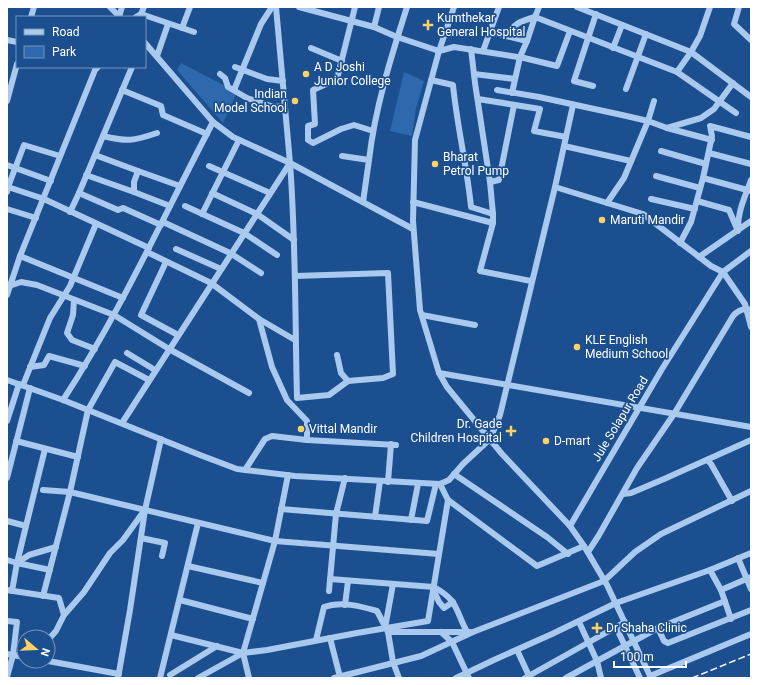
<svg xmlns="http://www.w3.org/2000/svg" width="758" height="685" font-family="Roboto,sans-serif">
<rect width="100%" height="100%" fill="#1b4f8f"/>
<g fill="#2e69ad">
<polygon points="181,63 237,92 223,123 177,70"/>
<polygon points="404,72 424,81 416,108 412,136 390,131"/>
</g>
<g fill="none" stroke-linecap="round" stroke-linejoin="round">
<g stroke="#a9c9ee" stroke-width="6">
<polyline points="110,7 120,17"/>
<polyline points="276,7 290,163 413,229"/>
<polyline points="299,7 374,27 379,7"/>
<polyline points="355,7 337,79 313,90 315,124 308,126 308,140 313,143 341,129 354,125 373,131"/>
<polyline points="454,7 439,51 415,140 413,221 420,310 439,373 447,387 502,454 570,526 584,546 607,585 651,678"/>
<polyline points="539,7 535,17 677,72"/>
<polyline points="577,7 691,52 677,72 736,113"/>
<polyline points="710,7 700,36 691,52 751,97"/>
<polyline points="739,7 734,24 751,40"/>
<polyline points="141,14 194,32"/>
<polyline points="31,17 34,7"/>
<polyline points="119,17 122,7"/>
<polyline points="136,17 141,14 144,7"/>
<polyline points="374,27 397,37 439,51 454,47 524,58 557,66 570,31"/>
<polyline points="182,28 190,7"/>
<polyline points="490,32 527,41 520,57 512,93"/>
<path d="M507 36C514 23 521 21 535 17"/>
<polyline points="7,40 17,42"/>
<polyline points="527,41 535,17"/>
<polyline points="145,43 213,122 233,137 290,163"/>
<polyline points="311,48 342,61"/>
<polyline points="613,48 622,25"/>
<polyline points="471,49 475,83 490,182 493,214 493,223 480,271 531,281"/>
<polyline points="483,51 499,7"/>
<polyline points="157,56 168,24"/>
<polyline points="132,67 79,193 118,210 123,208 161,225"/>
<polyline points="235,67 267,79 283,81"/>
<polyline points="220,74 225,78 228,87 247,98 274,107 285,106"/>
<polyline points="474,74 515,79"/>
<path d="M431 80 453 85C457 126 467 166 471 207L493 214"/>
<polyline points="593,86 574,81 596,14"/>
<polyline points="626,89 646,34"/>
<polyline points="122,90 161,106 163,115 207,134"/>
<polyline points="234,90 261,24 272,7"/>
<polyline points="497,90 539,97 622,115 648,121 667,128 701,118 714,109 733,83"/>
<polyline points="478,99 540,109 534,131 566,137"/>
<polyline points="7,101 17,64"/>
<polyline points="667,128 712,140"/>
<path d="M103 136C128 142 133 141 157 133"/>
<polyline points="564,146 631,161"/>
<polyline points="661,151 706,164"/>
<polyline points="709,153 751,164"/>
<polyline points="95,155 138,171 134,182 134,192 170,206"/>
<polyline points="342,156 369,160 363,202"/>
<path d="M369 160C375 108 391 57 407 7"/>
<path d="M290 163C296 241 295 320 297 398L329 395 348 381 383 378 393 374 388 273 295 276"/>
<polyline points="7,165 51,181"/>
<polyline points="209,166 270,193"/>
<polyline points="138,171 180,186"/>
<polyline points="86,175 134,192"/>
<polyline points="656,176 700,188"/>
<polyline points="703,178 751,191"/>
<polyline points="490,182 499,180 514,105"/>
<polyline points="8,187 24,145 60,156"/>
<polyline points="555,187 643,214 711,266 723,272 745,304 751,327"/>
<polyline points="7,192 8,187 44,199 149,248"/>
<polyline points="212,193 257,214 294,240"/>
<polyline points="651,199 695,209"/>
<polyline points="697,201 729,210 738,231"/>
<polyline points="413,202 493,223"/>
<polyline points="607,203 624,178 648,121 654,101"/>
<polyline points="185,206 244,233 277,255"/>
<polyline points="7,209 36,218"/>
<polyline points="70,212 79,193"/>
<polyline points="202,214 239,140"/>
<polyline points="163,222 230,253 261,273"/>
<path d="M738 228C738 210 745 197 751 180"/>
<polyline points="680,243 691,222 703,178 712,136 710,126 751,137"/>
<polyline points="176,249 221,269"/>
<polyline points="147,252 211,283 259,319 295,340"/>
<polyline points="20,256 123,298"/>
<polyline points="699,257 751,221"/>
<polyline points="166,262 141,315 178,335"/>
<polyline points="7,286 9,286 21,282 37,285 114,315 169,349 249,393"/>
<polyline points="7,295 20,256 95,70 98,67"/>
<polyline points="74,300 73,315 67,333 72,340 95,349"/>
<polyline points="422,315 475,325"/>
<polyline points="259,319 272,367 287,400 307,421 307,440"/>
<polyline points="127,353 155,370"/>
<polyline points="337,355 341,373 348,381"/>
<polyline points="30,367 44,365 49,356 85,366"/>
<polyline points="439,373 751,427"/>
<polyline points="7,380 63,400 200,455 237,469 295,476 440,484 449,480 463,464 490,439 500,415 555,187 573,105"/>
<polyline points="23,385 50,318 70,286 96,224"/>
<path d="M63 400C121 311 164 215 213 122"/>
<polyline points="7,421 19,384"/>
<polyline points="122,423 290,163"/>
<polyline points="16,441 78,457"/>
<polyline points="707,460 711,464 732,501"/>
<polyline points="245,470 265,439 272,436 307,440 396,445"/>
<polyline points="454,474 547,537 568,554"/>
<polyline points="7,478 30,388"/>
<polyline points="388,482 391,444"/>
<polyline points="440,484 448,500 537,566 584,546"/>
<polyline points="43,490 70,492 275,541 439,554"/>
<polyline points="623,494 631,493 664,479 751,440"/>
<polyline points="281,509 427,521 436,484"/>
<polyline points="375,517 380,481"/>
<polyline points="411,520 418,484"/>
<polyline points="7,521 26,526 45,449"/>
<polyline points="570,526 662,369 723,272 751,251"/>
<polyline points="141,538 165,543 162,556"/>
<path d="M588 552 599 535 637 468 674 414 733 316C738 310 744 308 751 310"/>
<polyline points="738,558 751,589"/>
<polyline points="7,560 17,563 29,555 56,547"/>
<polyline points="17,563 50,570"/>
<polyline points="188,566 263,583"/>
<polyline points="710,570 721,590 731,619"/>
<path d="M330 579 434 587C459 601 455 610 467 632"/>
<polyline points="433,589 439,602 444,608 453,602"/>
<polyline points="7,590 59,598 64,615 56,631 48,640"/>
<polyline points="721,590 751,577"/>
<polyline points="12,591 17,563 26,526"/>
<polyline points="329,591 336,514 345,478"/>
<polyline points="43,596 70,492 88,410 115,362 149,380"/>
<polyline points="180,600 253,619"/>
<polyline points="345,605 348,581"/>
<polyline points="64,615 84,592 110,553 123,540 144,511"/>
<polyline points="7,621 17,622 13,655 7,677"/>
<polyline points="616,627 640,678"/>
<polyline points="385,628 393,584"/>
<polyline points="658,628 664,641 668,643 751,610"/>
<polyline points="388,632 393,662 399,678"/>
<polyline points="441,632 452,642 469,678"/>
<polyline points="171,635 243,653"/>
<polyline points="330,638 340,677"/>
<path d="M316 640 324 607C341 601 360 606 377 611L388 632H470"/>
<polyline points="517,650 530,678"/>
<polyline points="7,654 24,657"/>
<polyline points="48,661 119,674"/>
<polyline points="170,675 217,646"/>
<polyline points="650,676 751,634"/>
<polyline points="118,678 130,610 145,510 161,439"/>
<polyline points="160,678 198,523"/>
<polyline points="198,678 243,653 275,541 288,475"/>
<polyline points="249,678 243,653 267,650 357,633 428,621 448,500"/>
<polyline points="334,678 421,656 473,632 604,581 635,552 661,534 751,491"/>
<polyline points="456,678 496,659 552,634 616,603 710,570 751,553"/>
<polyline points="525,678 625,622"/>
<polyline points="566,678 597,661 579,622"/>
<polyline points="601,678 597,661 658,628 725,601"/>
</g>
<polyline stroke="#fff" stroke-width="1.5" stroke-dasharray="7 3" stroke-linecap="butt" points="692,678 751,654"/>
</g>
<g fill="#ffd166" stroke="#1b4f8f" stroke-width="1.5">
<path d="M426 19h4v4h4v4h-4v4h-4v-4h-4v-4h4z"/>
<circle cx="306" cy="74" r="4"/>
<circle cx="295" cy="101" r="4"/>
<circle cx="435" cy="164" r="4"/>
<circle cx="602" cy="220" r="4"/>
<circle cx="577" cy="347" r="4"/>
<circle cx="301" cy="429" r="4"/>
<path d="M509 425h4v4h4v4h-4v4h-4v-4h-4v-4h4z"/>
<circle cx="546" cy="441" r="4"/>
<path d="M595 622h4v4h4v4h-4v4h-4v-4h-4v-4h4z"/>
</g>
<g text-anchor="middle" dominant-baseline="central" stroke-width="3.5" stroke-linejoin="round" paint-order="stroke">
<g font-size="12" fill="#fff" stroke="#1b4f8f" text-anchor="start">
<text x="437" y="18">Kumthekar<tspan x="437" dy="14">General Hospital</tspan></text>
<text x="314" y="67">A D Joshi<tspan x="314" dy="14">Junior College</tspan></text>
<text x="287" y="94" text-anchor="end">Indian<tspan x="287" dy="14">Model School</tspan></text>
<text x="443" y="157">Bharat<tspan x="443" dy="14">Petrol Pump</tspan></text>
<text x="610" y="220">Maruti Mandir</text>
<text x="585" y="340">KLE English<tspan x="585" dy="14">Medium School</tspan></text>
<text x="502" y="424" text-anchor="end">Dr. Gade<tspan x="502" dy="14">Children Hospital</tspan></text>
<text x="309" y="429">Vittal Mandir</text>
<text x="554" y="441">D-mart</text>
<text x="606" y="628">Dr Shaha Clinic</text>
</g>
<g font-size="12" fill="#fff" stroke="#1b4f8f">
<text transform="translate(620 419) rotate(-59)">Jule Solapur Road</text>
</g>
</g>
<rect width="758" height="685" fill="none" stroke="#ffffff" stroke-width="16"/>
<rect x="16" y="16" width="130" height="52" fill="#1b4f8f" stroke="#7695bc"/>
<rect x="24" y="29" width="20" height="6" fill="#a9c9ee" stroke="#7695bc"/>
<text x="52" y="36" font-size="12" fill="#ffffff">Road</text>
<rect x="24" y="46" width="20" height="12" fill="#2e69ad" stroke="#7695bc"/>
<text x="52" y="56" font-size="12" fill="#ffffff">Park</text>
<g transform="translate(36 649) rotate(109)"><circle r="19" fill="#1b4f8f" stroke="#7695bc"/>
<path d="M0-3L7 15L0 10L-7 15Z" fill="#ffd166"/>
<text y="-6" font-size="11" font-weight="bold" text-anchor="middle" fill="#ffffff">N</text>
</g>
<path d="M614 661v6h72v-6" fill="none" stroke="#ffffff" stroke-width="2"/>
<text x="620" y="661" font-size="12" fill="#ffffff" stroke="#1b4f8f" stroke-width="3" paint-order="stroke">100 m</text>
</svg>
